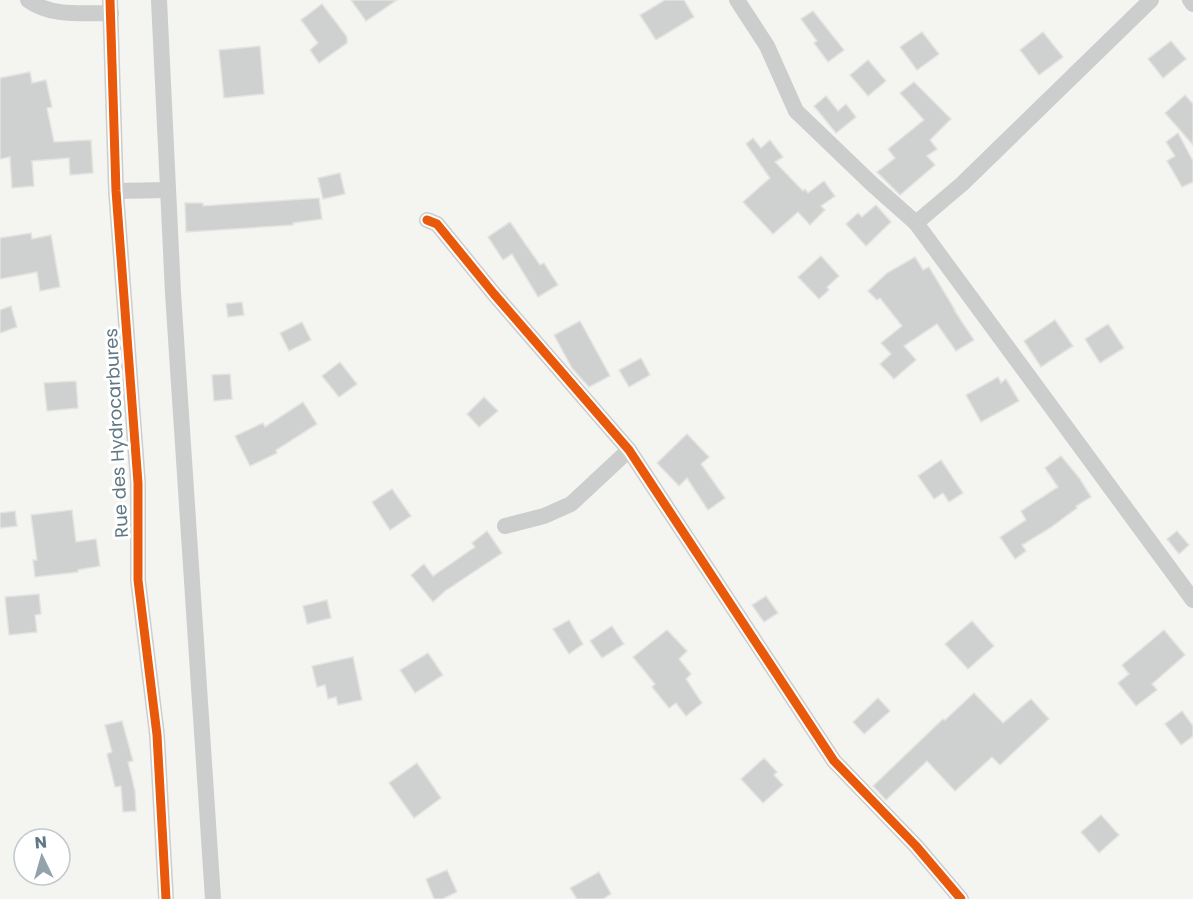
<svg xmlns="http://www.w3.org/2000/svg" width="1193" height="899" font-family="Poppins,sans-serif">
<rect width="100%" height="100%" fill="#f4f4f1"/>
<g fill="#cfd1d0" stroke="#e3e3e1" stroke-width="1.5">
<polygon points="351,0 397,0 366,21"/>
<polygon points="665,0 684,0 694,17 656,40 640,15"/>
<polygon points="322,4 347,37 347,43 319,63 310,50 318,43 301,20"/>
<polygon points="813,11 844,50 828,62 814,43 817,41 801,19"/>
<polygon points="922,32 939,54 917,70 900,47"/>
<polygon points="1043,32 1063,57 1039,75 1020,50"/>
<polygon points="1171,41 1186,59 1163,78 1148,59"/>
<polygon points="260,46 264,94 224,98 219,50"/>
<polygon points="868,60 886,81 868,96 850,75"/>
<polygon points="30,72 32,83 46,80 52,107 47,108 54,142 91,140 93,173 70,175 69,158 32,161 34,186 12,188 10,157 0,159 0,78"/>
<polygon points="914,82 951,119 930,140 937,149 927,156 935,165 900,195 877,172 895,158 888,149 924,120 900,93"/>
<polygon points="1185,95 1193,104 1193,145 1165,113"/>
<polygon points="826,96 838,111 846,104 856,117 836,133 814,106"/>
<polygon points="1178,133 1193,161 1193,182 1182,187 1167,161 1175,156 1166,142"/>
<polygon points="753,138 761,148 770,140 783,157 775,162 803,191 805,189 808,193 824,181 835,196 821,206 825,210 810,225 798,212 773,234 743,202 770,178 746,144"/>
<polygon points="340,173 345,194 323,199 318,178"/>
<polygon points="319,198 322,219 293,223 293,225 186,232 185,203 203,203 203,206"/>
<polygon points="876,205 891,222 866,246 846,224 858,213 862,217"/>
<polygon points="510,222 540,265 544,263 558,285 538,297 512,254 503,260 488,237"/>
<polygon points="31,233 32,239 51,235 60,287 40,291 37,272 0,279 0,238"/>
<polygon points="821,256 839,276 827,287 829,290 819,299 798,277"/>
<polygon points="915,257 923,270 929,267 955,310 954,310 974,340 956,351 937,324 904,346 916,360 894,379 880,364 891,354 881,343 902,326 880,298 877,300 868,291 887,273"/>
<polygon points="242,302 244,315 228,317 226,304"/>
<polygon points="11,306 17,327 0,333 0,310"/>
<polygon points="1055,320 1073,346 1041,367 1024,341"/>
<polygon points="580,321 610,376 589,387 572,368 554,335"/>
<polygon points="302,322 311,340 289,351 280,333"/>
<polygon points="1108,324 1124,348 1100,363 1085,339"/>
<polygon points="641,358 650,375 629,387 619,370"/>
<polygon points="340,362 357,384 339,397 322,376"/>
<polygon points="230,374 232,399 214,401 212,375"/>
<polygon points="998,377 1001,383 1006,379 1019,401 981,422 966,395"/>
<polygon points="76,381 78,408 47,411 44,383"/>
<polygon points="484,397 498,411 479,427 467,414"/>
<polygon points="303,402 317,424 276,450 277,453 250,466 235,436 263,423 265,427"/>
<polygon points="687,434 709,457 701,464 725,498 708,510 687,478 679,486 657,463"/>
<polygon points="1061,456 1080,479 1091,497 1076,506 1077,508 1050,528 1022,545 1026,551 1015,559 1000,537 1026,520 1021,511 1058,487 1045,468"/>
<polygon points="941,460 963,493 949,502 943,493 934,499 918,476"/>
<polygon points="392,489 411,516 390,530 372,502"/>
<polygon points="72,510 76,542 96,539 100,566 78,570 78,572 35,577 33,560 37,560 31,515"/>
<polygon points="15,511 17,526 0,528 0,513"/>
<polygon points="487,531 502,553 445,591 433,602 411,575 424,564 433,576 475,547 472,543"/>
<polygon points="1177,531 1189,545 1179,554 1167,539"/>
<polygon points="39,594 41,614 35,615 37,632 9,635 5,597"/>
<polygon points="766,596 778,613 764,622 752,605"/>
<polygon points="327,600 331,618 307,624 303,606"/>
<polygon points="569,620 583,644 569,654 553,629"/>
<polygon points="972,621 994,646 968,669 945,644"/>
<polygon points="612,626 624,644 602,658 590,641"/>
<polygon points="667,630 687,651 679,659 691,674 686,679 702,703 686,716 676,703 669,708 652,687 655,684 633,657"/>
<polygon points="1164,630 1185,655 1152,684 1157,690 1136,706 1118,683 1129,674 1122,665"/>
<polygon points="428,653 443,675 415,693 400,670"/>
<polygon points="353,657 362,700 338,705 336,697 328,699 325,685 317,687 312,666"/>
<polygon points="974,693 1003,723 1031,699 1049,719 1000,765 992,757 955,791 927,761 886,800 873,786 943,719 945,720"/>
<polygon points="878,698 890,711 864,734 853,722"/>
<polygon points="1182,711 1193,726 1193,736 1181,745 1165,724"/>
<polygon points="122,721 133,761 128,762 135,791 136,811 123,812 121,786 115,787 107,754 112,752 105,725"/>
<polygon points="764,758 777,772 774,775 783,785 763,803 741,779"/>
<polygon points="417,763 441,798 414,818 389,783"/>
<polygon points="1101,815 1119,835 1099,853 1081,832"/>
<polygon points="447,870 457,892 442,899 434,899 426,879"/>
<polygon points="599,872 611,894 603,899 577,899 570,888"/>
</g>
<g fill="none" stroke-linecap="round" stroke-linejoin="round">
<g stroke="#cccdcd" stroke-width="16">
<path d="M28 0C51 17 83 13 111 13"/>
<polyline points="110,0 116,191 138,483 138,580 157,735 166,899"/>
<polyline points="159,0 173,293 213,899"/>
<polyline points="737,0 767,46 796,111 872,184 916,223 1193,600"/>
<polyline points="1190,0 1193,4"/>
<polyline points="116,191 168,190"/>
<polyline points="427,220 437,224 494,294 629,450 834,761 916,846 961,899"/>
<polyline points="916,223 962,184 1151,0"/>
<polyline points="505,526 544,516 571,504 629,450"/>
</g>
<g stroke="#fff" stroke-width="13">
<g id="cycleway">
<polyline points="110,0 116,191 138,483 138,580 157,735 166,899"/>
<polyline points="427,220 437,224 494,294 629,450 834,761 916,846 961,899"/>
</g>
</g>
<use href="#cycleway" stroke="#e8590c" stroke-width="9"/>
</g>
<g text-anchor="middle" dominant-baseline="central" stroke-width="6" stroke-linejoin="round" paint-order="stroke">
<g font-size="18" fill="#607785" stroke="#fff">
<text transform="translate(116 433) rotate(-93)">Rue des Hydrocarbures</text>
</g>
</g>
<g transform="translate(42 857) rotate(355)"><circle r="28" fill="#ffffff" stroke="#bfc9ce" stroke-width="1.5"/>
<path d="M0-4.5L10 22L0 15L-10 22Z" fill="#94a3ab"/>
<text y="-9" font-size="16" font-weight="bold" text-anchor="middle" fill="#607785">N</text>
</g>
</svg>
